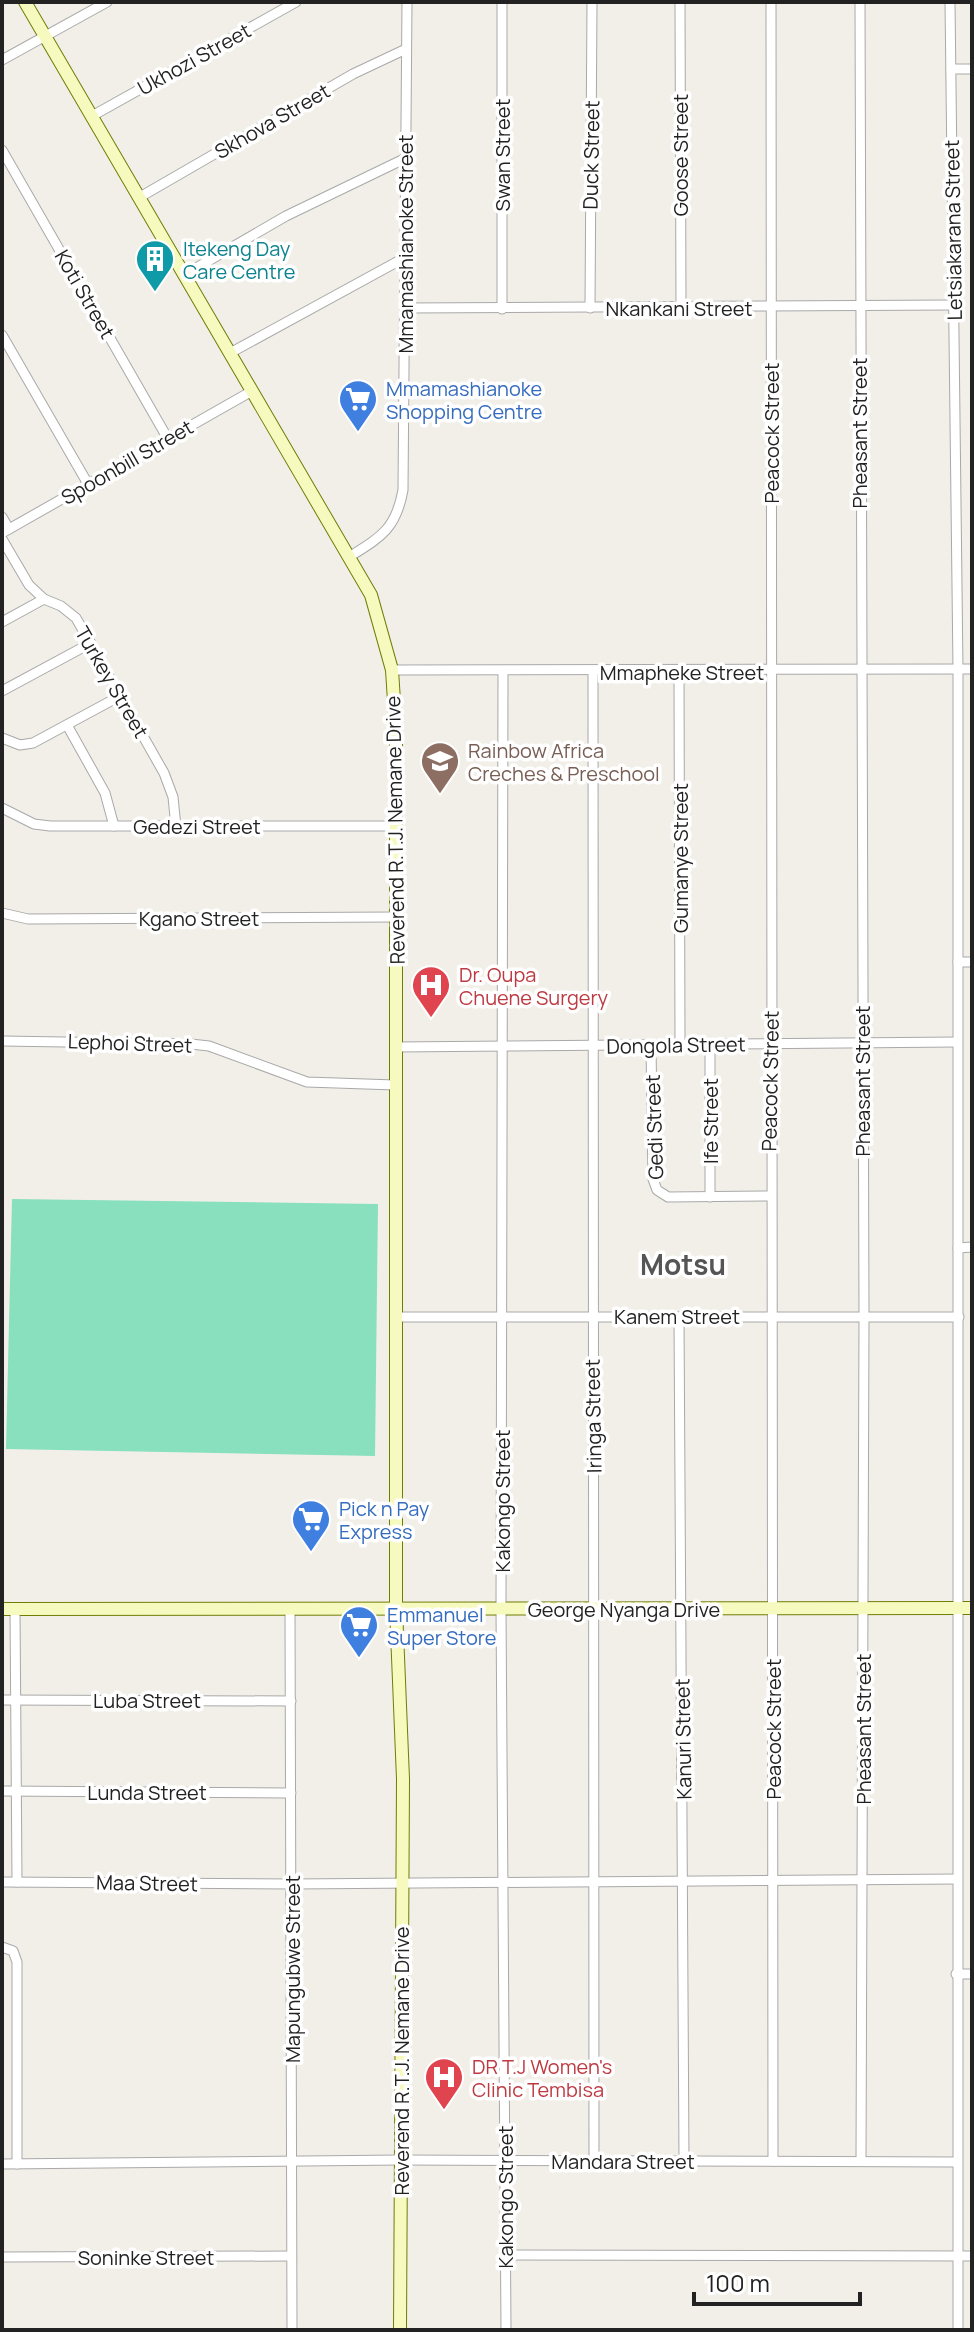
<svg xmlns="http://www.w3.org/2000/svg" width="974" height="2332" font-family="Manrope,sans-serif">
<rect width="100%" height="100%" fill="#f2efe9"/>
<polygon fill="#88e0be" points="12,1199 378,1204 375,1456 6,1449"/>
<g fill="none" stroke-linecap="round" stroke-linejoin="round">
<g stroke="#a9a9a9" stroke-width="11">
<g id="street">
<polyline points="680,2 681,308"/>
<polyline points="771,2 773,2161"/>
<polyline points="860,2 864,1317 861,2160"/>
<polyline points="950,2 958,669 958,2330"/>
<polyline points="2,60 107,2"/>
<polyline points="951,69 972,69"/>
<polyline points="92,116 296,2"/>
<polyline points="2,150 168,439"/>
<polyline points="140,197 353,74 406,49"/>
<polyline points="184,275 286,216 406,158"/>
<polyline points="405,308 953,305"/>
<polyline points="590,308 592,2"/>
<polyline points="502,309 502,2"/>
<polyline points="2,335 88,484"/>
<polyline points="230,353 404,258"/>
<polyline points="2,517 9,529"/>
<polyline points="2,533 252,391"/>
<polyline points="2,539 29,585 44,599"/>
<path d="M349 557C381 537 396 529 403 490L407 2"/>
<polyline points="2,622 44,599 61,606 76,618 164,773 173,797 176,827"/>
<polyline points="392,670 972,669"/>
<polyline points="593,671 594,2161"/>
<polyline points="679,671 680,1046"/>
<polyline points="503,672 501,1609 506,2330"/>
<polyline points="2,691 91,643"/>
<polyline points="67,725 105,793 114,826"/>
<polyline points="2,738 20,745 33,743 120,696"/>
<polyline points="2,808 34,824 50,826 396,826"/>
<polyline points="2,913 28,919 397,917"/>
<polyline points="958,962 972,962"/>
<polyline points="2,1041 191,1044 209,1046 307,1082 395,1085"/>
<polyline points="651,1046 653,1179 657,1190 668,1197 769,1196"/>
<polyline points="395,1047 957,1042"/>
<polyline points="710,1197 710,1045"/>
<polyline points="958,1248 972,1247"/>
<polyline points="395,1317 959,1317"/>
<polyline points="679,1317 684,2161"/>
<polyline points="15,1609 17,1882"/>
<polyline points="290,1609 292,2330"/>
<polyline points="2,1700 291,1701"/>
<polyline points="2,1791 291,1793"/>
<polyline points="2,1882 293,1884 957,1879"/>
<polyline points="2,1947 13,1951 17,1962 17,2164"/>
<polyline points="956,1974 972,1974"/>
<polyline points="2,2164 402,2160 956,2162"/>
<polyline points="506,2255 972,2256"/>
<polyline points="2,2257 291,2256"/>
</g>
</g>
<g stroke="#707d05" stroke-width="14">
<g id="secondary">
<polyline points="25,2 371,595 392,670 396,732 396,1608 403,1779 400,2330"/>
<polyline points="2,1609 972,1608"/>
</g>
</g>
<use href="#street" stroke="#fff" stroke-width="9"/>
<use href="#secondary" stroke="#f7fabf" stroke-width="12"/>
</g>
<defs>
<g id="building-pin" transform="scale(2)"><path d="M0 17L-7.5 6A9.5 9.5 0 1 1 7.5 6Z" fill="#0f9aa8" stroke="#fff"/><path d="M-4-6H4V6H1V3H-1V6H-4ZM-2.5-4.3h1.7v1.8h-1.7ZM.8-4.3h1.7v1.8H.8ZM-2.5-1h1.7V.8h-1.7ZM.8-1h1.7V.8H.8Z" fill="#fff"/></g>
<g id="supermarket-pin" transform="scale(2)"><path d="M0 17L-7.5 6A9.5 9.5 0 1 1 7.5 6Z" fill="#3f7fe0" stroke="#fff"/><path d="M-6-5.5h2.5l.6 2H6L4.5 2H-2.5L-4.4-4H-6ZM-1.5 3.2a1.3 1.3 0 1 0 .1 0ZM3 3.2a1.3 1.3 0 1 0 .1 0Z" fill="#fff"/></g>
<g id="school-pin" transform="scale(2)"><path d="M0 17L-7.5 6A9.5 9.5 0 1 1 7.5 6Z" fill="#8d6e63" stroke="#fff"/><path d="M0-5L7-2L0 1L-7-2ZM-4 1L0 2.5L4 1V4Q0 6-4 4Z" fill="#fff"/></g>
<g id="hospital-pin" transform="scale(2)"><path d="M0 17L-7.5 6A9.5 9.5 0 1 1 7.5 6Z" fill="#e0444e" stroke="#fff"/><path d="M-5-5h3v3.5h4V-5h3V5h-3V1.5h-4V5h-3Z" fill="#fff"/></g>
</defs>
<g fill-rule="evenodd">
<use href="#building-pin" x="155" y="259"/>
<use href="#supermarket-pin" x="358" y="399"/>
<use href="#school-pin" x="440" y="761"/>
<use href="#hospital-pin" x="431" y="985"/>
<use href="#supermarket-pin" x="311" y="1519"/>
<use href="#supermarket-pin" x="359" y="1625"/>
<use href="#hospital-pin" x="444" y="2077"/>
</g>
<g text-anchor="middle" dominant-baseline="central" stroke-width="7" stroke-linejoin="round" paint-order="stroke">
<g font-size="20" fill="#222" stroke="#fff">
<text transform="translate(194 59) rotate(-29)">Ukhozi Street</text>
<text transform="translate(272 121) rotate(-30)">Skhova Street</text>
<text transform="translate(502 155) rotate(-90)">Swan Street</text>
<text transform="translate(591 155) rotate(-89)">Duck Street</text>
<text transform="translate(680 155) rotate(-90)">Goose Street</text>
<text transform="translate(953 230) rotate(-91)">Letsiakarana Street</text>
<text transform="translate(405 244) rotate(-90)">Mmamashianoke Street</text>
<text transform="translate(85 294) rotate(60)">Koti Street</text>
<text x="679" y="308">Nkankani Street</text>
<text transform="translate(771 433) rotate(-90)">Peacock Street</text>
<text transform="translate(859 433) rotate(-90)">Pheasant Street</text>
<text transform="translate(127 462) rotate(-30)">Spoonbill Street</text>
<text x="682" y="672">Mmapheke Street</text>
<text transform="translate(112 682) rotate(60)">Turkey Street</text>
<text x="197" y="826">Gedezi Street</text>
<text transform="translate(395 830) rotate(-91)">Reverend R.T.J. Nemane Drive</text>
<text transform="translate(680 858) rotate(-90)">Gumanye Street</text>
<text x="199" y="918">Kgano Street</text>
<text transform="translate(130 1043) rotate(2)">Lephoi Street</text>
<text transform="translate(676 1045) rotate(-1)">Dongola Street</text>
<text transform="translate(770 1081) rotate(-89)">Peacock Street</text>
<text transform="translate(862 1081) rotate(-90)">Pheasant Street</text>
<text transform="translate(710 1121) rotate(-90)">Ife Street</text>
<text transform="translate(654 1127) rotate(-92)">Gedi Street</text>
<text x="677" y="1316">Kanem Street</text>
<text transform="translate(593 1416) rotate(-91)">Iringa Street</text>
<text transform="translate(502 1501) rotate(-90)">Kakongo Street</text>
<text x="624" y="1609">George Nyanga Drive</text>
<text x="147" y="1700">Luba Street</text>
<text transform="translate(773 1729) rotate(-90)">Peacock Street</text>
<text transform="translate(863 1729) rotate(-90)">Pheasant Street</text>
<text transform="translate(683 1739) rotate(-91)">Kanuri Street</text>
<text x="147" y="1792">Lunda Street</text>
<text transform="translate(147 1883) rotate(1)">Maa Street</text>
<text transform="translate(292 1969) rotate(-90)">Mapungubwe Street</text>
<text transform="translate(401 2061) rotate(-90)">Reverend R.T.J. Nemane Drive</text>
<text x="623" y="2161">Mandara Street</text>
<text transform="translate(505 2197) rotate(-90)">Kakongo Street</text>
<text x="146" y="2257">Soninke Street</text>
</g>
<g font-size="20" fill="#0d838f" stroke="#fff" text-anchor="start">
<text x="183" y="248">Itekeng Day<tspan x="183" dy="23">Care Centre</tspan></text>
</g>
<g font-size="20" fill="#366cbe" stroke="#fff" text-anchor="start">
<text x="386" y="388">Mmamashianoke<tspan x="386" dy="23">Shopping Centre</tspan></text>
<text x="339" y="1508">Pick n Pay<tspan x="339" dy="23">Express</tspan></text>
<text x="387" y="1614">Emmanuel<tspan x="387" dy="23">Super Store</tspan></text>
</g>
<g font-size="20" fill="#785e54" stroke="#fff" text-anchor="start">
<text x="468" y="750">Rainbow Africa<tspan x="468" dy="23">Creches &amp; Preschool</tspan></text>
</g>
<g font-size="20" fill="#be3a42" stroke="#fff" text-anchor="start">
<text x="459" y="974">Dr. Oupa<tspan x="459" dy="23">Chuene Surgery</tspan></text>
<text x="472" y="2066">DR T.J Women's<tspan x="472" dy="23">Clinic Tembisa</tspan></text>
</g>
<g font-size="28" font-weight="bold" fill="#555" stroke="#fff">
<text x="683" y="1264">Motsu</text>
</g>
</g>
<rect width="974" height="2332" fill="none" stroke="#222222" stroke-width="8"/>
<path d="M694 2292v12h166v-12" fill="none" stroke="#222222" stroke-width="4"/>
<text x="706" y="2292" font-size="24" fill="#222222" stroke="#ffffff" stroke-width="6" paint-order="stroke">100 m</text>
</svg>
